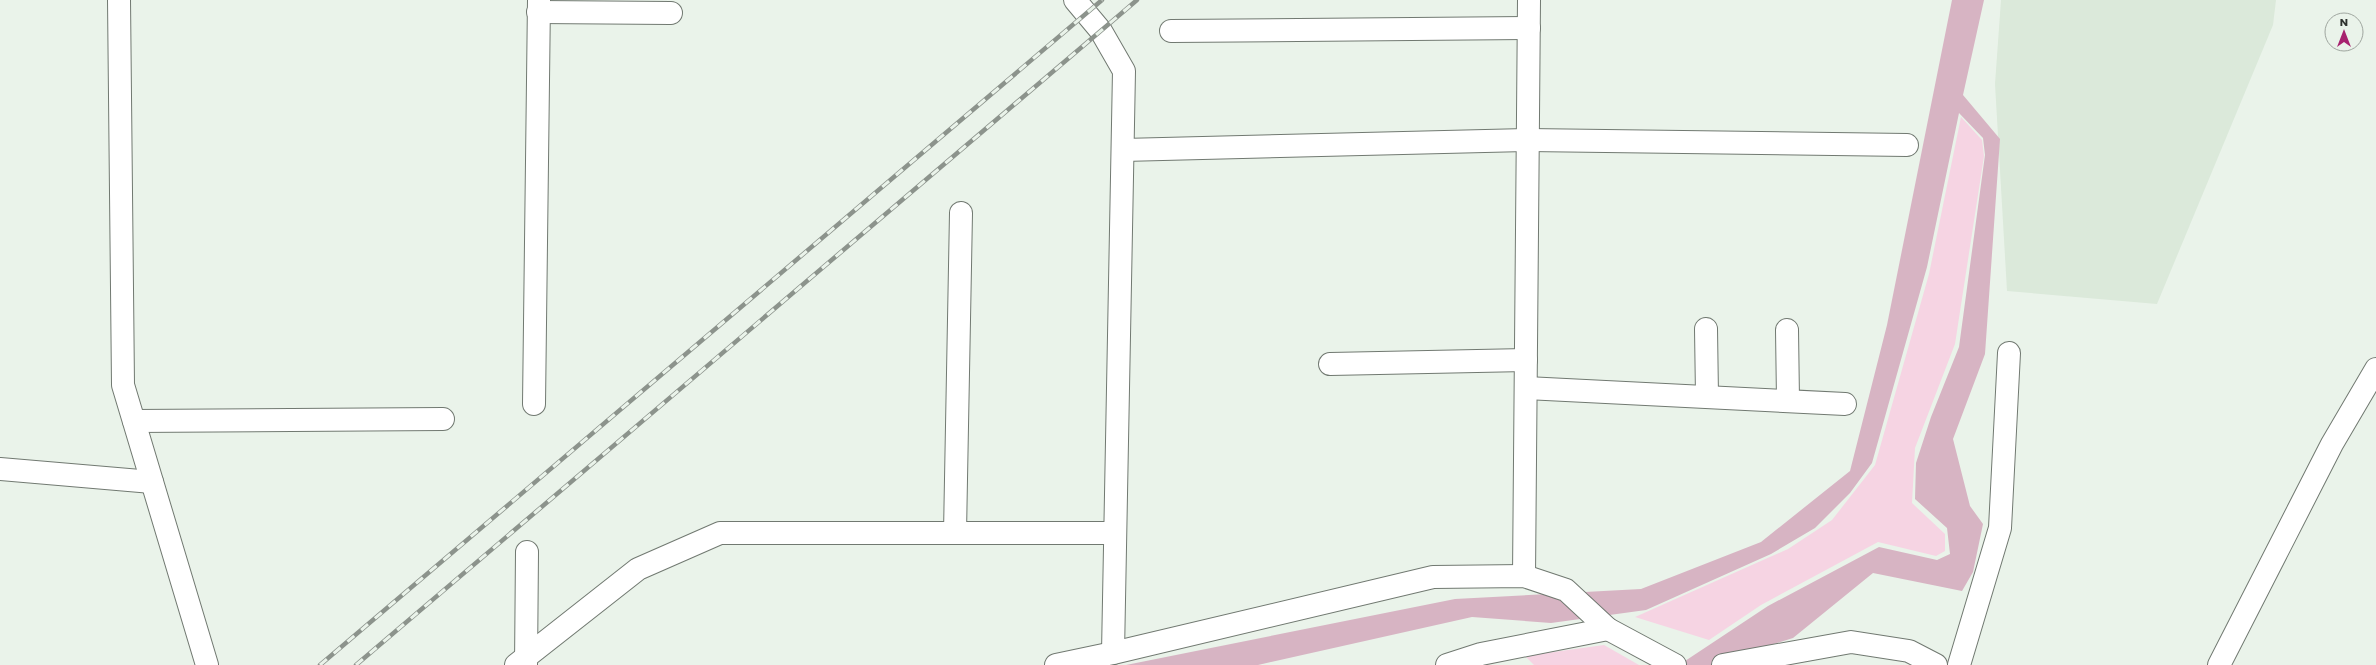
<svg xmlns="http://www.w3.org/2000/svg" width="2376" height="665" font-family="Poppins,sans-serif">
<rect width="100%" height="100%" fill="#eaf3ea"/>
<polygon fill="#dbe9da" points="2001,0 2276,0 2273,25 2157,304 2007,291 1995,84"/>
<g fill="#f6d4e3">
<polygon points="1961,117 1982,140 1984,156 1955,344 1915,448 1912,503 1945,534 1945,551 1936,556 1878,542 1761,605 1709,640 1635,617 1788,549 1832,520 1875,465 1929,274"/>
<polygon points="1604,645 1639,665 1534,665 1525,656"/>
</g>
<polygon fill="#d7b4c3" points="1952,0 1984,0 1963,95 2000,139 1985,354 1953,439 1970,506 1983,524 1973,572 1962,591 1873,573 1793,638 1735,656 1719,665 1679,665 1768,606 1879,547 1937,560 1950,554 1947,528 1915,499 1916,463 1931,417 1959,347 1985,155 1983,138 1959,113 1927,267 1872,463 1850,493 1815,528 1771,554 1646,610 1551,623 1472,617 1258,665 1126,665 1455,599 1641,589 1761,542 1850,471 1887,325"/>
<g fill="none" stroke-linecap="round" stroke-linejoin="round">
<g stroke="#717971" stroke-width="24">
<g id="minor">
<polyline points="119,0 123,385 207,665"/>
<polyline points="1075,0 1101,31 1124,71 1113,653"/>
<polyline points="538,12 671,13"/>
<polyline points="1171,31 1529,28"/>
<polyline points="1123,150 1528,140 1907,145"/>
<polyline points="1706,329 1707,396"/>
<polyline points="1787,330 1788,400"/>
<polyline points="1330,364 1526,360"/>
<polyline points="1526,388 1845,404"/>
<polyline points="534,404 539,0"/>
<polyline points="134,421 443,419"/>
<polyline points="0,469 152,482"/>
<polyline points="955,533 961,213"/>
<polyline points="1524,576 1529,0"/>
<polyline points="516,665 638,569 720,533 1115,533"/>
<polyline points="526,665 527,552"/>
<polyline points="1056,665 1113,653 1433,577 1524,576 1566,590 1608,629 1675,665"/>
<polyline points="1447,665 1481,654 1608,629"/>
<polyline points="1723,665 1851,642 1909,651 1936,665"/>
<polyline points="1959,665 2000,528 2009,353"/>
<polyline points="2219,665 2332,444 2376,369"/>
</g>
</g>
<use href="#minor" stroke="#fff" stroke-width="22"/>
<g stroke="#8c938c" stroke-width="4.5">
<g id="rail">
<polyline points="320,665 1102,0"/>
<polyline points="356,665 1137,0"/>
</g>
</g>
<use href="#rail" stroke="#eaf3ea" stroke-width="3" stroke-dasharray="9" stroke-linecap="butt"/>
</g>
<g transform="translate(2344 32)"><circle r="19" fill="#eaf3ea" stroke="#9fa69f"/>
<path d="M0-3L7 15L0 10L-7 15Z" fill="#a7236f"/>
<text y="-6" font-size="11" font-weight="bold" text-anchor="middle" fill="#2e322e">N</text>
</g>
</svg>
